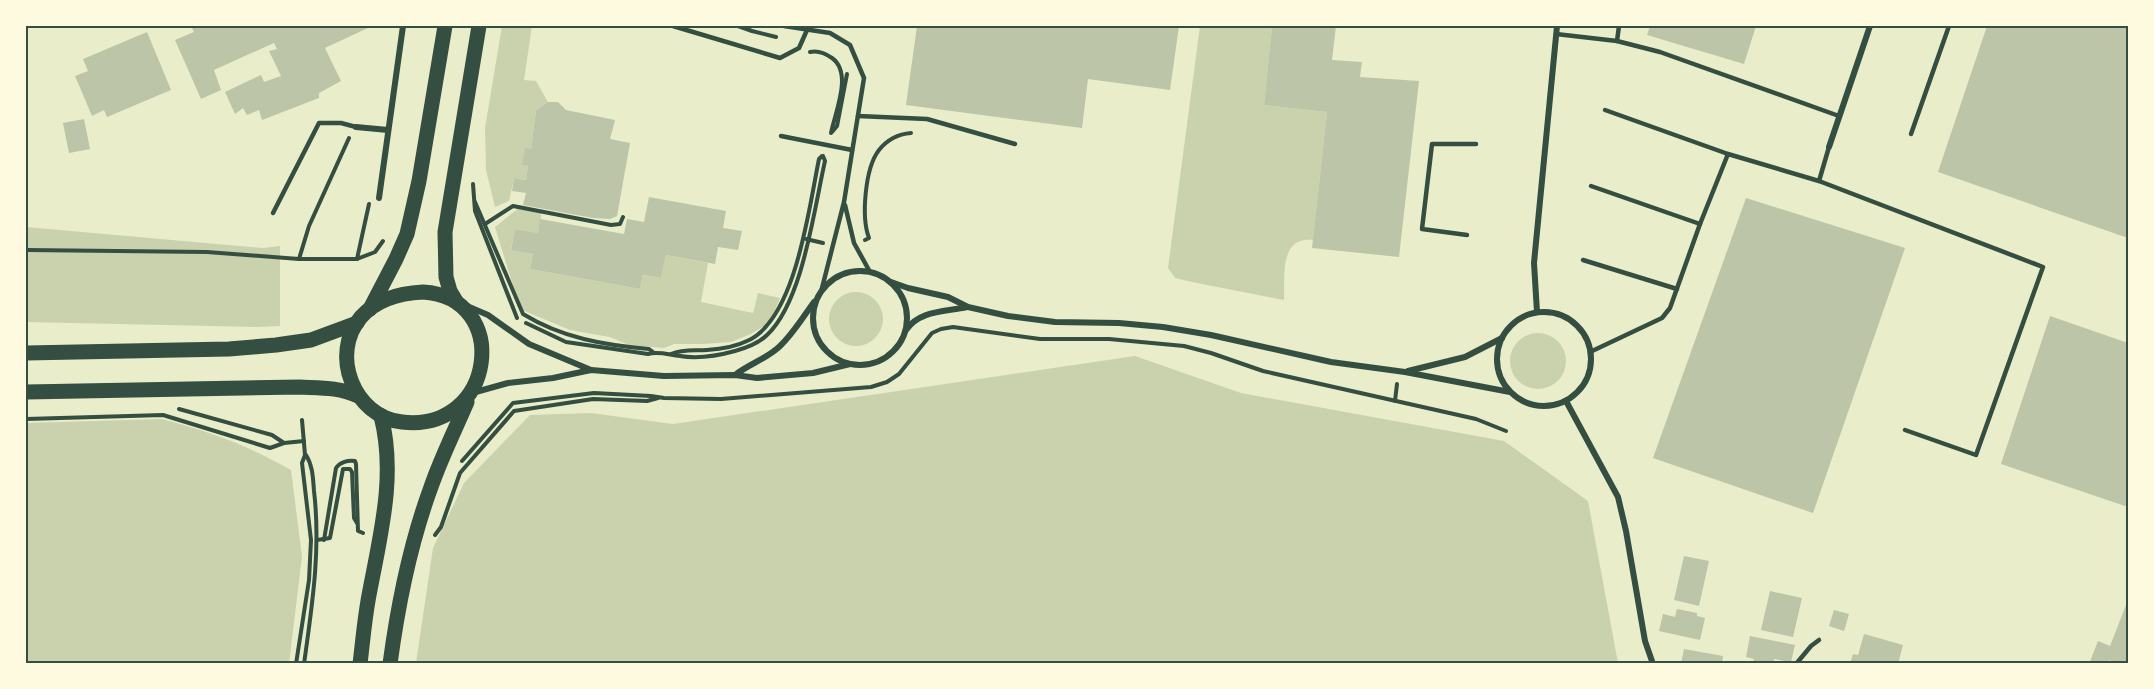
<svg xmlns="http://www.w3.org/2000/svg" width="2154" height="689" font-family="'Noto Sans',sans-serif">
<rect width="100%" height="100%" fill="#e9edc9"/>
<g fill="#cad2ad">
<polygon points="502,26 532,26 524,80 536,81 548,102 536,110 531,149 523,165 528,166 526,180 514,178 509,201 495,207 486,170 485,128"/>
<path d="M1200 26H1272L1264 105 1327 112 1313 240C1279 236 1285 276 1284 300L1192 282 1175 278 1168 268Z"/>
<polygon points="520,207 542,211 538,233 515,229 511,249 533,254 530,269 640,289 643,275 661,278 666,255 708,263 701,302 753,313 758,293 780,298 773,315 764,326 751,334 731,342 703,344 674,344 664,348 629,345 610,337 570,330 522,310 513,286 495,227"/>
<polygon points="26,227 263,248 280,246 280,326 257,327 26,322"/>
<circle cx="856" cy="319" r="27"/>
<circle cx="1538" cy="361" r="28"/>
<polygon points="1135,356 1241,393 1504,441 1588,501 1618,663 416,663 433,548 464,483 530,415 591,413 673,424"/>
<path d="M162 419C211 432 247 445 291 470L302 557 289 663H26V423Z"/>
</g>
<g fill="#bcc5a7">
<polygon points="191,26 372,26 325,48 341,81 319,93 319,98 262,120 259,110 247,115 243,108 235,114 225,92 261,75 264,82 281,76 269,51 277,49 274,43 214,70 221,90 201,99 175,40 194,32"/>
<polygon points="917,26 1179,26 1170,90 1088,79 1082,128 906,105"/>
<polygon points="1272,26 1336,26 1332,60 1362,62 1360,77 1419,81 1399,257 1312,248 1327,112 1264,105"/>
<polygon points="1650,26 1756,26 1744,64 1647,35"/>
<polygon points="1987,26 2128,26 2128,238 1938,172"/>
<polygon points="147,32 171,90 107,117 104,110 92,116 75,76 88,71 83,59"/>
<polygon points="548,102 558,102 566,110 615,120 610,139 630,143 617,216 610,219 593,218 523,205 526,193 512,191 514,178 526,180 528,166 522,165 525,148 531,149 536,110"/>
<polygon points="84,119 90,149 69,153 63,123"/>
<polygon points="649,197 726,211 723,228 742,231 738,250 718,247 715,264 666,255 661,278 643,275 640,289 530,269 533,254 511,250 515,229 538,233 540,219 624,234 627,219 644,222"/>
<polygon points="1746,198 1905,248 1813,513 1653,458"/>
<polygon points="2050,316 2128,343 2128,507 2001,464"/>
<polygon points="1684,556 1709,561 1699,606 1674,600"/>
<polygon points="1770,591 1802,598 1793,637 1761,630"/>
<polygon points="2128,600 2128,664 2118,664 2109,660 2108,664 2089,664 2098,641 2110,646"/>
<polygon points="1677,609 1697,613 1697,616 1705,618 1700,640 1659,631 1663,614 1675,617"/>
<polygon points="1834,610 1849,614 1844,631 1829,626"/>
<polygon points="1864,634 1903,645 1898,664 1886,661 1885,664 1850,664 1853,654 1858,655"/>
<polygon points="1750,636 1795,645 1791,662 1774,659 1773,664 1753,663 1754,659 1746,657"/>
<polygon points="1684,649 1723,656 1722,664 1681,664"/>
</g>
<g fill="none" stroke-linecap="round" stroke-linejoin="round">
<g stroke="#344e41" stroke-width="4">
<polyline points="738,26 752,31 776,37"/>
<path d="M810 52C818 50 825 53 832 58 853 73 835 112 831 133"/>
<polyline points="832,132 837,126 847,74"/>
<polyline points="473,184 475,211 517,318"/>
<path d="M475 202 523 314C562 338 604 345 649 349L653 352"/>
<polyline points="485,224 513,206 611,225 620,224 623,217"/>
<polyline points="806,239 823,243"/>
<path d="M865 240 869 238C861 217 865 168 879 150 887 140 899 134 911 133"/>
<polyline points="26,250 207,252 299,259 357,259 375,252 383,241"/>
<polyline points="299,259 309,226 349,138"/>
<polyline points="357,259 369,204"/>
<path d="M526 323 566 342 648 354C659 351 669 355 680 356 698 359 717 356 735 351 746 348 759 343 767 335 803 301 814 209 825 161L823 156"/>
<path d="M671 354C683 349 695 351 707 350 721 349 735 347 747 341 796 320 809 207 819 159L822 156"/>
<polyline points="1395,401 1397,384"/>
<polyline points="179,409 272,435 284,443"/>
<polyline points="26,419 163,415 270,448 284,443 304,441"/>
<polyline points="462,461 513,403 594,393 651,396 664,398 721,399 871,387 887,382 899,374 932,333 941,329 953,327 1040,339 1109,339 1184,346 1211,353 1263,371 1476,419 1506,431"/>
<polyline points="435,535 441,527 460,473 514,411 593,399 647,401 658,398"/>
<polyline points="317,540 330,538 343,469 350,469 352,472 354,518 357,523"/>
<path d="M324 540 336 468C340 462 348 460 355 461L356 464 358 531 363 533"/>
<polyline points="296,664 309,580 311,540 302,463 305,455 302,420"/>
<path d="M304 664C312 606 321 550 314 491 313 479 313 466 306 455"/>
</g>
<g stroke="#344e41" stroke-width="4.5">
<polyline points="673,26 780,58 799,48 807,30"/>
<polyline points="784,26 830,33 850,45 864,78 844,202 821,292"/>
<polyline points="1556,34 1617,41 1619,26"/>
<polyline points="1617,41 1660,52 1839,116"/>
<polyline points="1605,110 1728,154"/>
<polyline points="858,116 927,119 1015,144"/>
<polyline points="1911,134 1949,26"/>
<polyline points="781,136 852,150"/>
<polyline points="1819,181 1829,147"/>
<polyline points="1591,186 1700,224"/>
<polyline points="845,205 854,243 870,272"/>
<polyline points="273,213 319,123 341,123 356,127"/>
<polyline points="1467,235 1422,229 1432,144 1476,144"/>
<polyline points="1583,260 1677,289"/>
<polyline points="1590,352 1662,318 1670,308 1700,224 1728,154 1819,181 2043,267 1976,455 1905,430"/>
<polyline points="1796,664 1811,646 1819,640"/>
</g>
<g stroke="#344e41" stroke-width="6">
<polyline points="356,127 388,130"/>
<polyline points="1829,147 1870,26"/>
<polyline points="379,198 403,26"/>
<circle cx="860" cy="318" r="47"/>
<polyline points="891,282 908,288 948,297 968,307 1008,316 1055,322 1119,323 1163,327 1211,335 1331,362 1405,372 1510,392"/>
<polyline points="467,306 488,315 529,344 591,370"/>
<polyline points="1537,312 1534,263 1557,26"/>
<circle cx="1544" cy="359" r="47"/>
<path d="M906 330C920 310 945 312 967 307"/>
<polyline points="1408,371 1465,357 1502,338"/>
<path d="M735 375C749 364 766 359 779 347 793 334 803 317 814 302"/>
<polyline points="472,393 508,383 553,378 591,370 664,376 735,375 757,378 813,373 850,364"/>
<polyline points="1566,401 1618,497 1626,531 1645,641 1653,664"/>
</g>
<g stroke="#344e41" stroke-width="15">
<path d="M423 292C512 297 496 433 402 422 354 417 329 354 361 317 377 299 401 293 423 292Z"/>
<polyline points="456,301 450,291 446,277 445,232 479,26"/>
<polyline points="370,309 396,259 407,234 419,181 445,26"/>
<polyline points="26,353 229,349 276,345 311,340 357,323"/>
<path d="M26 392 300 387C320 388 339 387 358 396"/>
<path d="M360 664C363 639 365 614 370 590 381 532 396 474 381 416"/>
<path d="M390 664C398 604 410 544 431 487 441 458 455 430 467 402"/>
</g>
</g>
<rect width="2154" height="689" fill="none" stroke="#fefae0" stroke-width="54"/>
<rect x="27" y="27" width="2100" height="635" fill="none" stroke="#344e41" stroke-width="2"/>
</svg>
